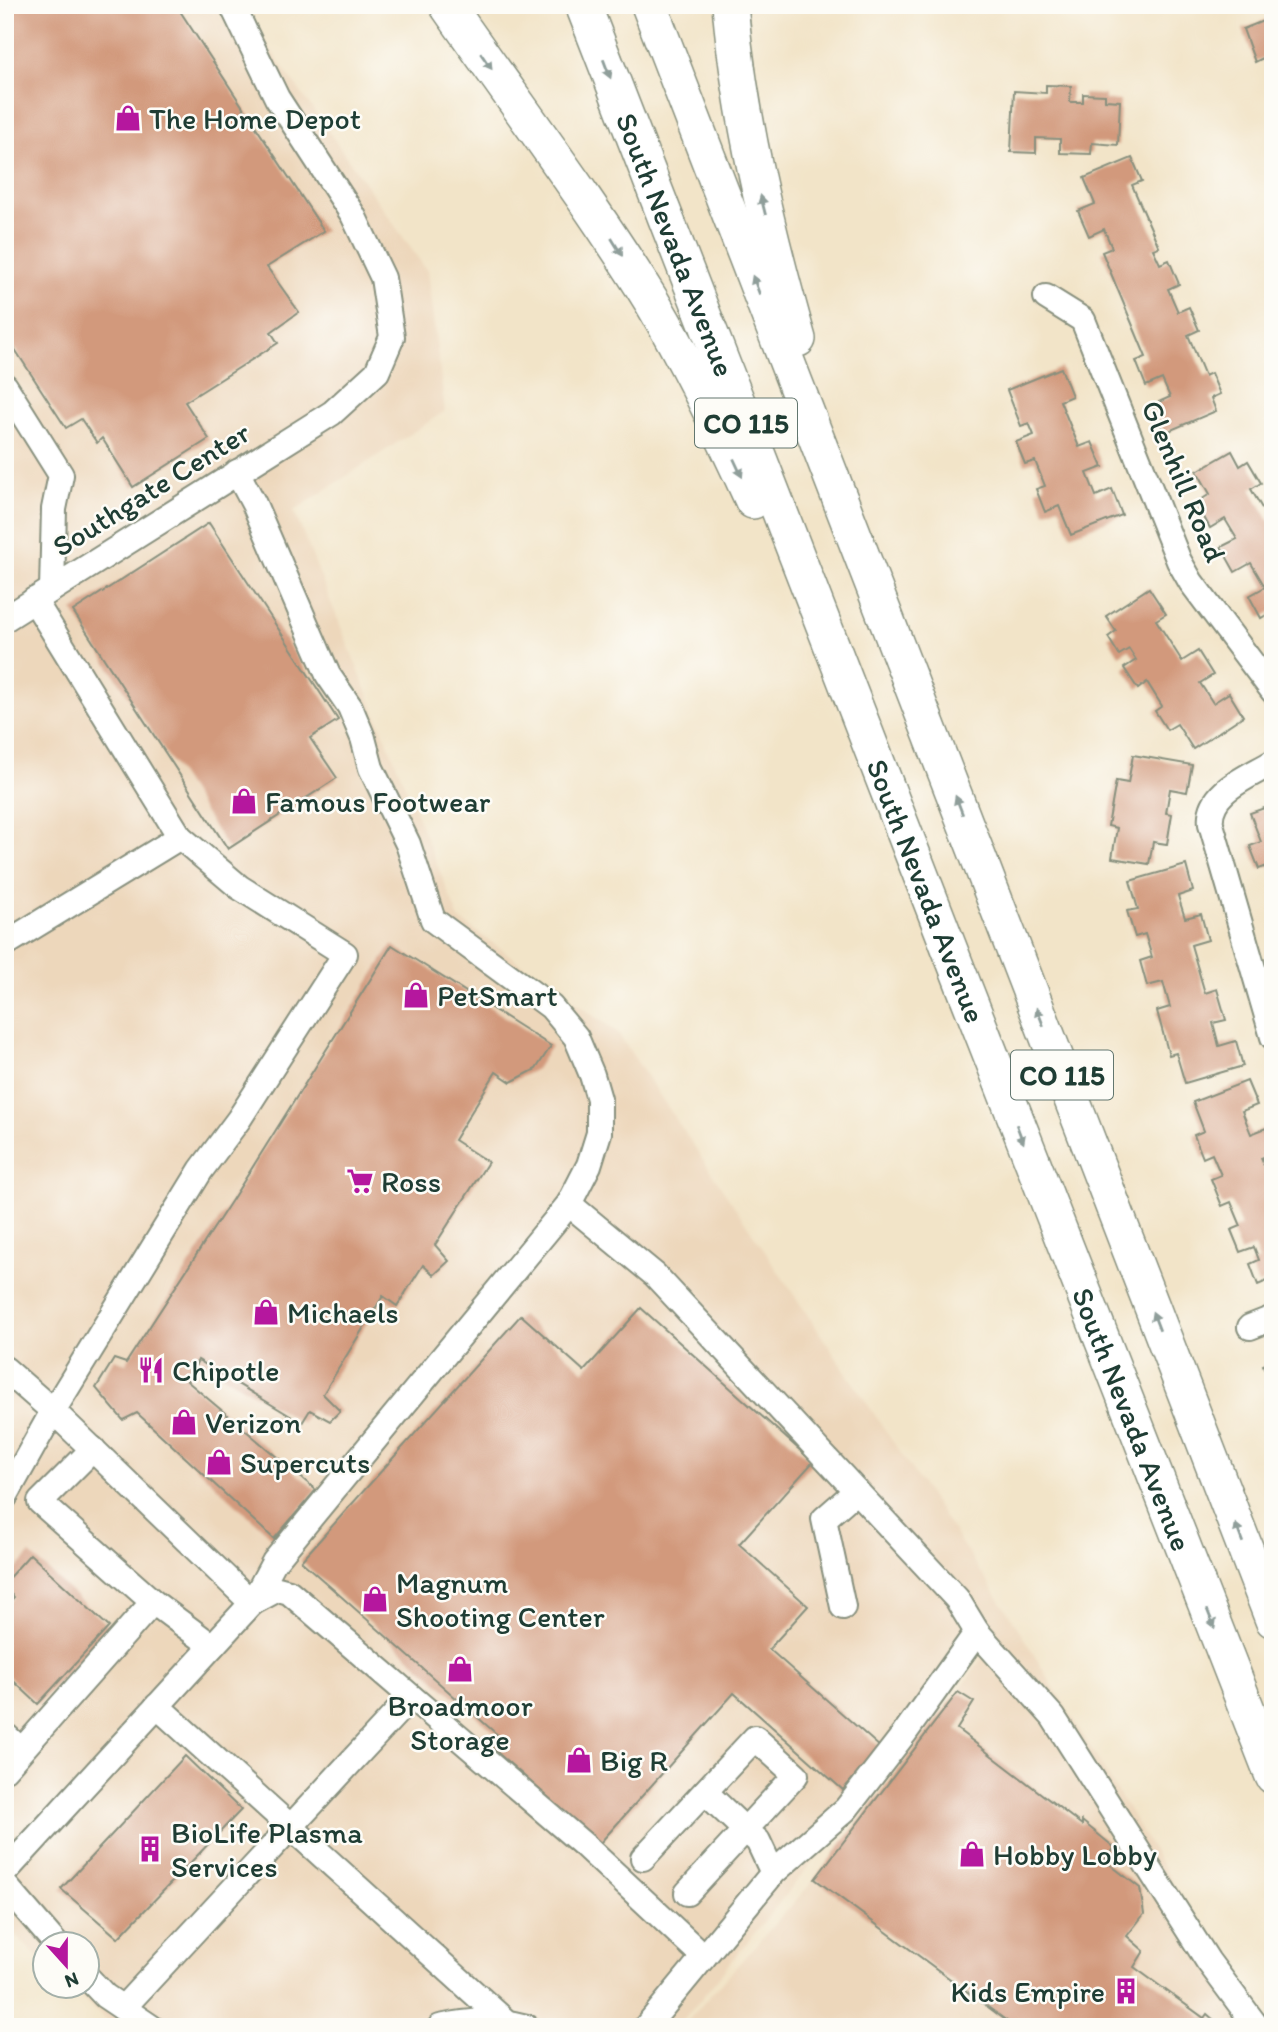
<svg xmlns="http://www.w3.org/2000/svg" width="1278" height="2032" font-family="Itim,sans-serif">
<rect width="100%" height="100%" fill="#fdfcf7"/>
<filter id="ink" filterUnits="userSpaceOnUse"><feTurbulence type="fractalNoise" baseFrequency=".0143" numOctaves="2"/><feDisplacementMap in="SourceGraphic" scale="14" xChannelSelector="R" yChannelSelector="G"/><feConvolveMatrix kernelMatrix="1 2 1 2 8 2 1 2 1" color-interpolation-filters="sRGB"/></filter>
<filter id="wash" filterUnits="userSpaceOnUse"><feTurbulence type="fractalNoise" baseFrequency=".00686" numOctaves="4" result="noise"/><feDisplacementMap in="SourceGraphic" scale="28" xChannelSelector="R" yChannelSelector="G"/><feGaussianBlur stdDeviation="1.57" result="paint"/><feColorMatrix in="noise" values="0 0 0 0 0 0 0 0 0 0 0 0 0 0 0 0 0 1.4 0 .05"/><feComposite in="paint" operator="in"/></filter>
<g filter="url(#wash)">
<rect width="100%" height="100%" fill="#f2e4c8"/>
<polygon fill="#edd7bb" points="5,5 239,5 427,271 445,411 294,511 459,919 617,1032 1011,1617 1202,1931 1273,2027 682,2027 815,1879 958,1692 1002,1629 678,2027 113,2027 70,1987 88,1986 88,1944 46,1944 45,1964 5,1926"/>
<g id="blocks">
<g fill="#d2997b">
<polygon points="5,5 176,5 324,231 267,267 299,312 271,332 278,343 185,402 209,439 133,487 102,438 97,443 81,419 66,428 5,334"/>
<polygon points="1273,17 1273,83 1263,58 1255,62 1243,29"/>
<polygon points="1046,85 1071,86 1070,102 1083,102 1083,94 1105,95 1105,100 1120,101 1118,145 1092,143 1091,154 1060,153 1060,139 1036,138 1036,153 1011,152 1014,91 1046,93"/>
<polygon points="1132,158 1142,181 1132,185 1159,247 1153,249 1160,264 1169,260 1179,284 1168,289 1178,312 1189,307 1199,330 1188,335 1205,376 1211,373 1220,394 1211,398 1216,411 1164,433 1152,405 1170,397 1162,379 1146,386 1136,361 1146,357 1102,252 1112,248 1104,229 1089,236 1078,211 1095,204 1084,178"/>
<polygon points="1061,368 1072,396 1060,401 1079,447 1092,442 1103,467 1087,473 1096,496 1112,489 1122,515 1071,535 1059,506 1045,512 1036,489 1045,486 1035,461 1025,464 1016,442 1034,435 1029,423 1021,426 1007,390"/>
<polygon points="1232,451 1240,466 1248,461 1261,483 1251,489 1271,524 1273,523 1273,611 1261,618 1249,596 1265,587 1251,563 1235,572 1221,547 1237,539 1225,519 1210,528 1196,503 1210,494 1197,471"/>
<polygon points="209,523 338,720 310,738 337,778 228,849 73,611"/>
<polygon points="1149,588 1166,614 1156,620 1182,661 1198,651 1213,675 1200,683 1213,703 1229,693 1243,716 1193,749 1177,724 1167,730 1155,711 1162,706 1147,682 1138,689 1124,668 1136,660 1129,649 1119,655 1108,637 1116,631 1106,616"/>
<polygon points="1133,755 1192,765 1187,792 1170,789 1166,813 1172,814 1167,844 1153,842 1149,864 1112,858 1117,828 1108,826 1116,781 1128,783"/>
<polygon points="1273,805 1273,873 1270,865 1259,869 1250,846 1261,842 1250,813"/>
<polygon points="1186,865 1193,891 1178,896 1185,918 1201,914 1208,940 1191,945 1205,993 1217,989 1226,1020 1213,1023 1219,1046 1236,1041 1243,1066 1185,1083 1176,1053 1169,1055 1157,1011 1170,1007 1163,982 1147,986 1140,961 1152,957 1145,934 1135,937 1127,911 1138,909 1130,881"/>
<polygon points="392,945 551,1046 536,1069 511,1082 496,1072 454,1140 488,1162 435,1245 449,1261 434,1275 423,1265 397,1306 383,1296 323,1394 340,1411 330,1421 310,1410 302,1423 198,1360 187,1381 316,1490 274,1539 137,1413 123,1420 96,1388 114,1359 126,1363 232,1200"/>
<polygon points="1247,1081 1257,1105 1242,1111 1251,1134 1266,1128 1273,1145 1273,1153 1261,1158 1270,1182 1273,1181 1273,1295 1267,1281 1258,1285 1250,1264 1259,1260 1254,1247 1240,1252 1231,1230 1241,1226 1231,1202 1222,1206 1211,1179 1221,1175 1212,1154 1203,1158 1194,1135 1204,1131 1193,1102"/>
<polygon points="641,1308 813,1462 739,1544 808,1606 769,1649 880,1747 843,1790 734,1693 600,1843 491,1747 500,1737 301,1561 521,1315 584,1371"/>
<polygon points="1273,1361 1273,1390 1263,1365"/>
<polygon points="30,1554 109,1627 38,1704 5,1673 5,1607 14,1597 5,1589 5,1582"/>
<polygon points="958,1692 974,1702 957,1729 1082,1825 1082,1821 1115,1848 1104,1860 1140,1888 1144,1914 1127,1936 1144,1951 1134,1967 1204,2018 1207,2014 1222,2027 1015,2027 815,1879"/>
<polygon points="185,1756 241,1810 118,1938 61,1889"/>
</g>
</g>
</g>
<g filter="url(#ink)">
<use href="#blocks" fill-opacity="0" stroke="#88907e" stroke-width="2"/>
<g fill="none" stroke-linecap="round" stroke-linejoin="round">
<g stroke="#88907e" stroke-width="28">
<g id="minor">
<polyline points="1046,297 1083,320 1179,561 1191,582 1273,691"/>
<polyline points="5,386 61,475 54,509 52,589"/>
<polyline points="237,472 254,504 328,675 350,707 363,738 371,768 408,844 433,920 551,1007 576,1037 592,1075 599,1099 599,1133 589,1165 569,1204"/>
<polyline points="34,600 180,837 239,887 345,954 239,1119 201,1170 53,1411 252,1603"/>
<polyline points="5,619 332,413 377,372 392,337 383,278 353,215 277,98 232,5"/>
<path d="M1273 762C1249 777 1207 791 1211 824L1273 1037"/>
<polyline points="5,944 180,837"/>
<polyline points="1250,1327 1273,1318"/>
<polyline points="5,1369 53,1411 5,1497"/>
<polyline points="153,1602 212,1646"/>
<polyline points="252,1603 278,1589 289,1592 584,1845 704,1957"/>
<polyline points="843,1607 824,1519 856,1491"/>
<polyline points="157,1706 505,2021"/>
<polyline points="5,1735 21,1750"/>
<polyline points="5,1769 153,1602 40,1502 93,1449"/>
<polyline points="643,1858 755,1738 796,1775 745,1830 758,1841 773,1873"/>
<polyline points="5,1872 252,1603 274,1562 569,1204 655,1275 957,1599 977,1632"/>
<polyline points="5,1885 56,1944"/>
<polyline points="687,1893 745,1830 705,1792"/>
<polyline points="88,1978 105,1996 151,2027"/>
<polyline points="123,2008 411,1697"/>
<path d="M440 2027C469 2020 498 2019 527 2027"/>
<polyline points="646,2027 773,1873 846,1809 904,1734 977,1632 1053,1717 1208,1961 1257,2027"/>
</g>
</g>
<g stroke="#88907e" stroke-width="38">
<g id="highway">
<path d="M447 5C516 104 589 200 652 302 690 366 722 433 753 501"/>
<path id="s1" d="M583 5C813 595 1040 1187 1273 1776"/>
<polyline points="649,5 1273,1620"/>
<path d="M730 5C740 118 767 230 798 339"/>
</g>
</g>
<use href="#minor" stroke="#fff" stroke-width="24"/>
<use href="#highway" stroke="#fff" stroke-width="35"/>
</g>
<defs><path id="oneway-solid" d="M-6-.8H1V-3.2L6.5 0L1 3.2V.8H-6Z" transform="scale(1.75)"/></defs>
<g fill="#8f9e9a">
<use href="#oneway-solid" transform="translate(486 61) rotate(55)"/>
<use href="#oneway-solid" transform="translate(607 69) rotate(69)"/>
<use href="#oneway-solid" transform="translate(763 205) rotate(-104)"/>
<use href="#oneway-solid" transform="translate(617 247) rotate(58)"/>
<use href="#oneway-solid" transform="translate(756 285) rotate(-111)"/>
<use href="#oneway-solid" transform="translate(738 468) rotate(65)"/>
<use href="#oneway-solid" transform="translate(959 805) rotate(-111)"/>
<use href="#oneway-solid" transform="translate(1040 1017) rotate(-111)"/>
<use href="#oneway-solid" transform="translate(1020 1134) rotate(69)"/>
<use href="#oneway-solid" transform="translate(1156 1321) rotate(-111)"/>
<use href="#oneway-solid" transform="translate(1239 1533) rotate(-111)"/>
<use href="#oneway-solid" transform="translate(1211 1619) rotate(68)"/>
</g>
</g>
<defs>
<g id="shop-bare" transform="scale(2.1)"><path d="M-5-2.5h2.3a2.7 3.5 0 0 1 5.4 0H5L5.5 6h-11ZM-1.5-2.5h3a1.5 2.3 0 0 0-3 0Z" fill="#b5179e" stroke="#fdfcf7" stroke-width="2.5" paint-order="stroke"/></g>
<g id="supermarket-bare" transform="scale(2.1)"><path d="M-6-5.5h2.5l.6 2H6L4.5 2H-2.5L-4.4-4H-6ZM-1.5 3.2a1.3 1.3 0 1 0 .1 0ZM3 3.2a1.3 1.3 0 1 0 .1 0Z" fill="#b5179e" stroke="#fdfcf7" stroke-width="2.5" paint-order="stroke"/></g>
<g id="restaurant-bare" transform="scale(2.1)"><path d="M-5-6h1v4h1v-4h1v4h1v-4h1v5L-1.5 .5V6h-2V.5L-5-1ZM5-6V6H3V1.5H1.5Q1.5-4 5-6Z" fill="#b5179e" stroke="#fdfcf7" stroke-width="2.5" paint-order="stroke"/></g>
<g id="building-bare" transform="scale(2.1)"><path d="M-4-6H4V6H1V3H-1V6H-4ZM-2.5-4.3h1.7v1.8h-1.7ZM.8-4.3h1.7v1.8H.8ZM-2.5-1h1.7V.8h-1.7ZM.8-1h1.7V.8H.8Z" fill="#b5179e" stroke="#fdfcf7" stroke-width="2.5" paint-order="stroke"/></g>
</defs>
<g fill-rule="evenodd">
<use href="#shop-bare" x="128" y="118"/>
<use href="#shop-bare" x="244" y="801"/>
<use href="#shop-bare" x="416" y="995"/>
<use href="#supermarket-bare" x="360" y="1181"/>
<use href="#shop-bare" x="266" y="1312"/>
<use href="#restaurant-bare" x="151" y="1370"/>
<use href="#shop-bare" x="184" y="1422"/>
<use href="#shop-bare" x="219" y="1462"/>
<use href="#shop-bare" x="375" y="1599"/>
<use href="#shop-bare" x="460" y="1669"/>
<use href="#shop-bare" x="579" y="1760"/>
<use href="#building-bare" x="150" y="1849"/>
<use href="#shop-bare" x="972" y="1854"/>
<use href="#building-bare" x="1126" y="1991"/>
</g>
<g text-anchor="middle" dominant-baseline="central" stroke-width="5" stroke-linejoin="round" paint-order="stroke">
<g fill="#fdfcf7" stroke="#62766e" stroke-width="2">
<rect x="695" y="398.5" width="102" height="49" rx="5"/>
<rect x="1011" y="1050.5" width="102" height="49" rx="5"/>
</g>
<g font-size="28" font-weight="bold" fill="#1f3d34">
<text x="746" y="423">CO 115</text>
<text x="1062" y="1075">CO 115</text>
</g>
<g font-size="30" fill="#1f3d34" stroke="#fdfcf7" text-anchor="start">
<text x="149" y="118">The Home Depot</text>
<text x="265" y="801">Famous Footwear</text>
<text x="437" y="995">PetSmart</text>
<text x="381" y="1181">Ross</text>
<text x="287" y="1312">Michaels</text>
<text x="172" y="1370">Chipotle</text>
<text x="205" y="1422">Verizon</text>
<text x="240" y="1462">Supercuts</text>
<text x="396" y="1582">Magnum<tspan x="396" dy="34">Shooting Center</tspan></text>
<text x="460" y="1705" text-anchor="middle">Broadmoor<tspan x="460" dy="34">Storage</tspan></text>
<text x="600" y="1760">Big R</text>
<text x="171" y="1832">BioLife Plasma<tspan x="171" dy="34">Services</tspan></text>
<text x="993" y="1854">Hobby Lobby</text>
<text x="1105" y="1991" text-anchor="end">Kids Empire</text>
</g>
<g font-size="30" fill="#1f3d34" stroke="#fdfcf7">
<text stroke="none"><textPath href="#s1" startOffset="257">South Nevada Avenue</textPath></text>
<text transform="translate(1184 481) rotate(67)">Glenhill Road</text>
<text transform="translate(151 489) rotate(-32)">Southgate Center</text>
<text stroke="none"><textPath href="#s1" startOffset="950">South Nevada Avenue</textPath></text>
<text stroke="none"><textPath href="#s1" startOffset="1517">South Nevada Avenue</textPath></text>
</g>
</g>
<rect width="1278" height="2032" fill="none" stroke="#fdfcf7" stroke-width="28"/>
<g transform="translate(66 1965) rotate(159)"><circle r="33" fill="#fdfcf7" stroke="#a4b0a9" stroke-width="2"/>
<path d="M0-5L12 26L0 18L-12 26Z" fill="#b5179e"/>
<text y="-10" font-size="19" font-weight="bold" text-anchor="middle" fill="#1f3d34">N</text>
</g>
</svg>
